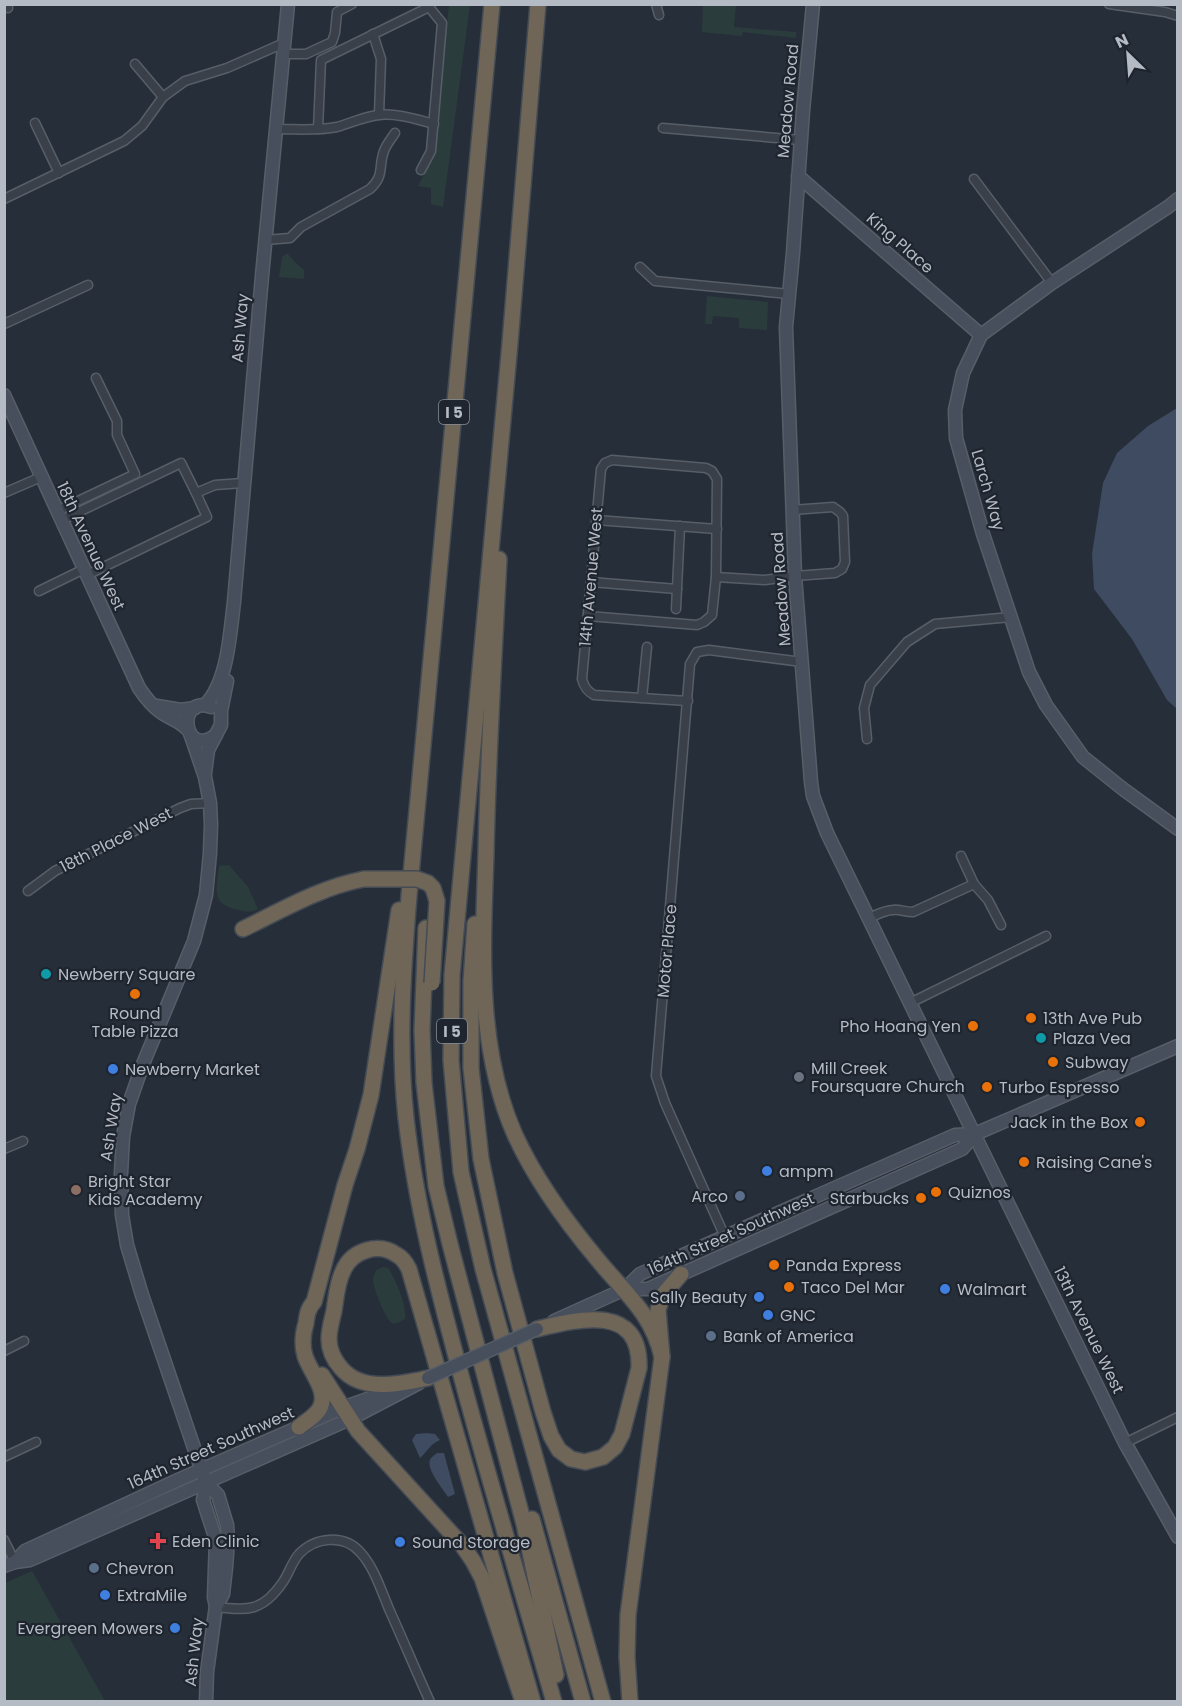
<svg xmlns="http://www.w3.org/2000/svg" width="1182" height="1706" font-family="Poppins,sans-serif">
<rect width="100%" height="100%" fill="#262e39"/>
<g fill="#2b3c3c">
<polygon points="449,5 470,5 443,207 431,204 431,188 418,186 434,155"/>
<polygon points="703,5 736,5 734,27 796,32 796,38 743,32 742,36 702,32"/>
<polygon points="287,253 295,262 304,270 304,279 279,277 282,257"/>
<polygon points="707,296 768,302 767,330 739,328 739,318 713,316 712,324 705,324"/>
<path d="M229 865 248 887 258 909C250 914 244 911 235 909 210 904 217 885 219 866Z"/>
<path d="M383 1267 388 1268C396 1280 407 1305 405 1319 401 1321 396 1325 392 1323 386 1321 373 1287 373 1280 373 1276 375 1273 376 1270Z"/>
<polygon points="32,1571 105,1701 5,1701 5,1583"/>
</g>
<g fill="#3e4b60">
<polygon points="1177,408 1177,709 1167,700 1132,639 1094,589 1092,554 1103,483 1117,453 1148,426"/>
<path d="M427 1433 435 1434 440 1440C430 1444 428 1451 420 1458L412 1440 416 1434Z"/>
<path d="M437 1453H444L455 1494 448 1497C443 1489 426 1469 430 1460 431 1457 435 1455 437 1453Z"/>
</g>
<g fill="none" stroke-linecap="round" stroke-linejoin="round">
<g stroke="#575e68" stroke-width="11">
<g id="street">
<polyline points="656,4 659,15"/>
<polyline points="1109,4 1165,12 1178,16"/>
<polyline points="4,5 8,8"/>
<polyline points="373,34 381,59 379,115"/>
<polyline points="283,54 306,54 332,42 335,33 337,12 352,4"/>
<polyline points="135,64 163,97"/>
<polyline points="35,123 59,173"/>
<polyline points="663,128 800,140"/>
<path d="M276 129C296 129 317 131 337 127 351 123 363 117 378 115 397 113 415 119 434 124"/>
<polyline points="318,129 321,60 429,7 442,23 431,151 421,170"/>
<polyline points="974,179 1052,283"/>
<polyline points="4,199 124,141 142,126 163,97 185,81 227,68 284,43"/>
<path d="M265 240 290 238 301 227 370 189C385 175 378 167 384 151 386 145 391 139 395 133"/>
<polyline points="640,267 655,281 789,294"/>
<polyline points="4,324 88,285"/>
<polyline points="4,493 41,477"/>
<polyline points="57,511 135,474 117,435 117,421 96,378"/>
<polyline points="62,520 181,463 196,493 215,485 243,483"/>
<polyline points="596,520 717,529"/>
<polyline points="87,575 207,517 196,493"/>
<polyline points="716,577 765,580 795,576 835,573 842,569 845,562 843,516 840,512 833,507 792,510"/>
<polyline points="591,582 677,589"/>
<polyline points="39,591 84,569"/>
<polyline points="676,609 680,526"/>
<path d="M588 616 697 625 704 622 712 615 716 577 717 479 712 471 706 468 612 460 605 463 601 469 582 679C584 687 587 691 594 695L688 701"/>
<polyline points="642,698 647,647"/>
<polyline points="867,739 864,708 870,685 907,642 935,624 1011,617"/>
<polyline points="974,884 988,900 1001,925"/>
<polyline points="28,891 55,871 180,808 191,804 210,803"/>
<path d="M869 918C876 915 885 910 893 910 899 909 905 912 913 912L974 884 961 856"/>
<polyline points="910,1003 1046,936"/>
<polyline points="4,1149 23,1141"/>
<polyline points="725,1237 665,1103 656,1076 690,664 697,652 709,650 802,662"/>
<polyline points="4,1351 24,1341"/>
<polyline points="1125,1443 1178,1417"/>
<polyline points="4,1457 36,1442"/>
<polyline points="4,1540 15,1562"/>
<path d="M216 1607C249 1611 263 1611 283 1582 289 1573 292 1562 299 1554 315 1537 344 1534 360 1552 374 1567 381 1590 389 1609 403 1640 416 1671 430 1702"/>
</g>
</g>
<g stroke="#575e68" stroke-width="15">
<g id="secondary">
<polyline points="813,4 803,111 793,253 786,327 795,576 811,782 813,796 827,833 1125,1443 1178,1537"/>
<polyline points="798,176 981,335"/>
<polyline points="1178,199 1168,207 1052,283 981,335 963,373 955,410 956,438 983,534 1029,672 1046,705 1083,757 1123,789 1178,829"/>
<path d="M4 395 139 688C145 697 153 707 162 713 171 719 180 721 187 729"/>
<path d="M205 705C228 682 230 633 234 602L262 276 288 4"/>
<polyline points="157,706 181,710 195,708"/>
<path d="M211 707C175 694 183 760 216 735"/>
<polyline points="190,733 205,777 210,803 211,824 210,853 206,895 194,941 143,1064 129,1104 123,1137 121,1173 122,1215 127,1245 142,1295 206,1483 218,1495 227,1525 228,1539 226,1568 223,1594 216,1607 215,1613 207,1672 206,1702"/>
<polyline points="205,773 208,750 221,725 221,711 227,681"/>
<polyline points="625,1289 648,1289 962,1149 975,1134"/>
<polyline points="554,1321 625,1289 640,1274 955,1135 975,1134 1178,1046"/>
<polyline points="206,1483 203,1500 216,1540 214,1597 216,1607"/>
<polyline points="15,1562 25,1551 178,1480 299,1427 342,1408 390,1391"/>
<polyline points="4,1566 15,1562 30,1560 350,1419 419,1383"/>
</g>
</g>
<g stroke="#444b55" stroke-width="18">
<g id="highway">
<path d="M492 4 409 896C403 970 398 1044 406 1118 416 1207 439 1293 462 1379 491 1487 523 1594 554 1702"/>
<polyline points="538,4 510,343 452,975 451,1060 461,1172 483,1269 603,1702"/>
<path d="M499 559C494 657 488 755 486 853 483 947 476 1047 515 1135 535 1179 567 1223 598 1260 624 1292 652 1313 662 1357"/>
<path d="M475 924 471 981V1068L481 1159 505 1273 543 1412 551 1436 559 1450 571 1459 585 1462 603 1457 615 1447 622 1434 639 1368C641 1303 578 1319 537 1329"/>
<polyline points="426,928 422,1030 424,1083 436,1186 450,1244 524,1524 556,1675"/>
<path d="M243 929C282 910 321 887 364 879"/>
<polyline points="322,1375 358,1431 462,1545 473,1561 482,1578 521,1696"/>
<path d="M428 1378C400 1384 362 1393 341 1368 334 1360 329 1350 329 1339 329 1329 332 1320 334 1311 336 1298 337 1283 343 1271 352 1250 379 1242 397 1255 403 1258 406 1263 409 1269L533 1702"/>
<path d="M299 1427C306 1421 315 1417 320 1408 329 1391 310 1372 305 1356 302 1346 303 1333 306 1323 307 1315 308 1308 314 1302L345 1185 357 1149 371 1095 399 910"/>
<polyline points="532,1519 583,1702"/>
<polyline points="630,1702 627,1657 628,1615 662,1357 658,1310 663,1295 681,1274"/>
</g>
</g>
<use href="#street" stroke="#39404a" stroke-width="8"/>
<use href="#secondary" stroke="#484f5c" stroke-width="12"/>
<use href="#highway" stroke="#6f6657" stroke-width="15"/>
<g stroke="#575e68" stroke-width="15" stroke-linecap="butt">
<polyline id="secondary-bridge" points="428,1378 537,1329"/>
</g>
<g stroke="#444b55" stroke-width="18" stroke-linecap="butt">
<polyline id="highway-bridge" points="364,879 417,879 428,883 433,888 437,901 432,983"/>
</g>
<use href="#secondary-bridge" stroke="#484f5c" stroke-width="12"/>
<use href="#highway-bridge" stroke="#6f6657" stroke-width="15"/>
</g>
<g fill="#0f9aa8" stroke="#1e252e" stroke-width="2">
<circle cx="46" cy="974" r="6"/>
<circle cx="1041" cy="1038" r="6"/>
</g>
<g fill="#e8710a" stroke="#1e252e" stroke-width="2">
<circle cx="135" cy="994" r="6"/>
<circle cx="1031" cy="1018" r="6"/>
<circle cx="973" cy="1026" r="6"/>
<circle cx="1053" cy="1062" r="6"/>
<circle cx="987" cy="1087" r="6"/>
<circle cx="1140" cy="1122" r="6"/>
<circle cx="1024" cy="1162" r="6"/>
<circle cx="936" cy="1192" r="6"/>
<circle cx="921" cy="1198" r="6"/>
<circle cx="774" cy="1265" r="6"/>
<circle cx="789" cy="1287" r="6"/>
</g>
<g fill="#3f7fe0" stroke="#1e252e" stroke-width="2">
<circle cx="113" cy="1069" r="6"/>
<circle cx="767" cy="1171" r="6"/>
<circle cx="945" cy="1289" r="6"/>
<circle cx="759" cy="1297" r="6"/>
<circle cx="768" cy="1315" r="6"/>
<circle cx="400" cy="1542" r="6"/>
<circle cx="105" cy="1595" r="6"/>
<circle cx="175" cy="1628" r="6"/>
</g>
<circle fill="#6b7280" stroke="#1e252e" stroke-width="2" cx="799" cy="1077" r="6"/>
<circle fill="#8d6e63" stroke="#1e252e" stroke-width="2" cx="76" cy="1190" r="6"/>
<g fill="#5c6f8a" stroke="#1e252e" stroke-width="2">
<circle cx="740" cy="1196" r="6"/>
<circle cx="711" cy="1336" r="6"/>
<circle cx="94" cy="1568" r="6"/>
</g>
<path fill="#e0444e" stroke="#1e252e" stroke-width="2" d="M155 1532h6v6h6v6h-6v6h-6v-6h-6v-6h6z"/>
<g text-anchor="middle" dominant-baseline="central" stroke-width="4.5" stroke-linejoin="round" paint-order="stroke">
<g fill="#1e252e" stroke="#888e98" stroke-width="1.5">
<rect x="439" y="400" width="30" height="24" rx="4.5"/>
<rect x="437" y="1019" width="30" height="24" rx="4.5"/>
</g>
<g font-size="15" font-weight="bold" fill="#b5bbc5">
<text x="454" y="412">I 5</text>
<text x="452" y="1031">I 5</text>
</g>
<g font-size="16" fill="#b5bbc5" stroke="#1e252e">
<text transform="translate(788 101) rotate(-85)">Meadow Road</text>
<text transform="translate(900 243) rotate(41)">King Place</text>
<text transform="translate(240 328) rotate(-85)">Ash Way</text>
<text transform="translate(988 490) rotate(74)">Larch Way</text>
<text transform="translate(91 546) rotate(65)">18th Avenue West</text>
<text transform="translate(591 577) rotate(-85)">14th Avenue West</text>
<text transform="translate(781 589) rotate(-94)">Meadow Road</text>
<text transform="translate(116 840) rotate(-27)">18th Place West</text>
<text transform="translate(667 951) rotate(-85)">Motor Place</text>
<text transform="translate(111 1127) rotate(-81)">Ash Way</text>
<text transform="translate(731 1234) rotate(-24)">164th Street Southwest</text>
<text transform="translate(1089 1330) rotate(64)">13th Avenue West</text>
<text transform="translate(211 1448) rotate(-24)">164th Street Southwest</text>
<text transform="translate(194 1652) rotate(-84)">Ash Way</text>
</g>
<g font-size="16" fill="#b5bbc5" stroke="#1e252e" text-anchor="start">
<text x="58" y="974">Newberry Square</text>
<text x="135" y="1013" text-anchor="middle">Round<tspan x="135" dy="18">Table Pizza</tspan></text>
<text x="1043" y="1018">13th Ave Pub</text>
<text x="961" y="1026" text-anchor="end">Pho Hoang Yen</text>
<text x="1053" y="1038">Plaza Vea</text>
<text x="1065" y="1062">Subway</text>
<text x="811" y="1068">Mill Creek<tspan x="811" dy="18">Foursquare Church</tspan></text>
<text x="125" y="1069">Newberry Market</text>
<text x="999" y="1087">Turbo Espresso</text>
<text x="1128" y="1122" text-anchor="end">Jack in the Box</text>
<text x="1036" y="1162">Raising Cane's</text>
<text x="779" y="1171">ampm</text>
<text x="88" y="1181">Bright Star<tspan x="88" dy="18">Kids Academy</tspan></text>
<text x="948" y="1192">Quiznos</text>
<text x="728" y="1196" text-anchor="end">Arco</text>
<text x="909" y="1198" text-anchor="end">Starbucks</text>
<text x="786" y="1265">Panda Express</text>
<text x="801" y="1287">Taco Del Mar</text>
<text x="957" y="1289">Walmart</text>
<text x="747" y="1297" text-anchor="end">Sally Beauty</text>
<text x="780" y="1315">GNC</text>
<text x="723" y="1336">Bank of America</text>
<text x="172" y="1541">Eden Clinic</text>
<text x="412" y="1542">Sound Storage</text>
<text x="106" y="1568">Chevron</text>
<text x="117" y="1595">ExtraMile</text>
<text x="163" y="1628" text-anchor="end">Evergreen Mowers</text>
</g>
</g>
<rect width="1182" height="1706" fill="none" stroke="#b5bbc5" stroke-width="12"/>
<g transform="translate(1128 54) rotate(335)" stroke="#1e252e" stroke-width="4.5" paint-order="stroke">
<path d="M0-4.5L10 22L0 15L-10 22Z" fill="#b5bbc5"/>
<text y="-9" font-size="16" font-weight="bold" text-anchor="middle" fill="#b5bbc5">N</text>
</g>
</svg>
